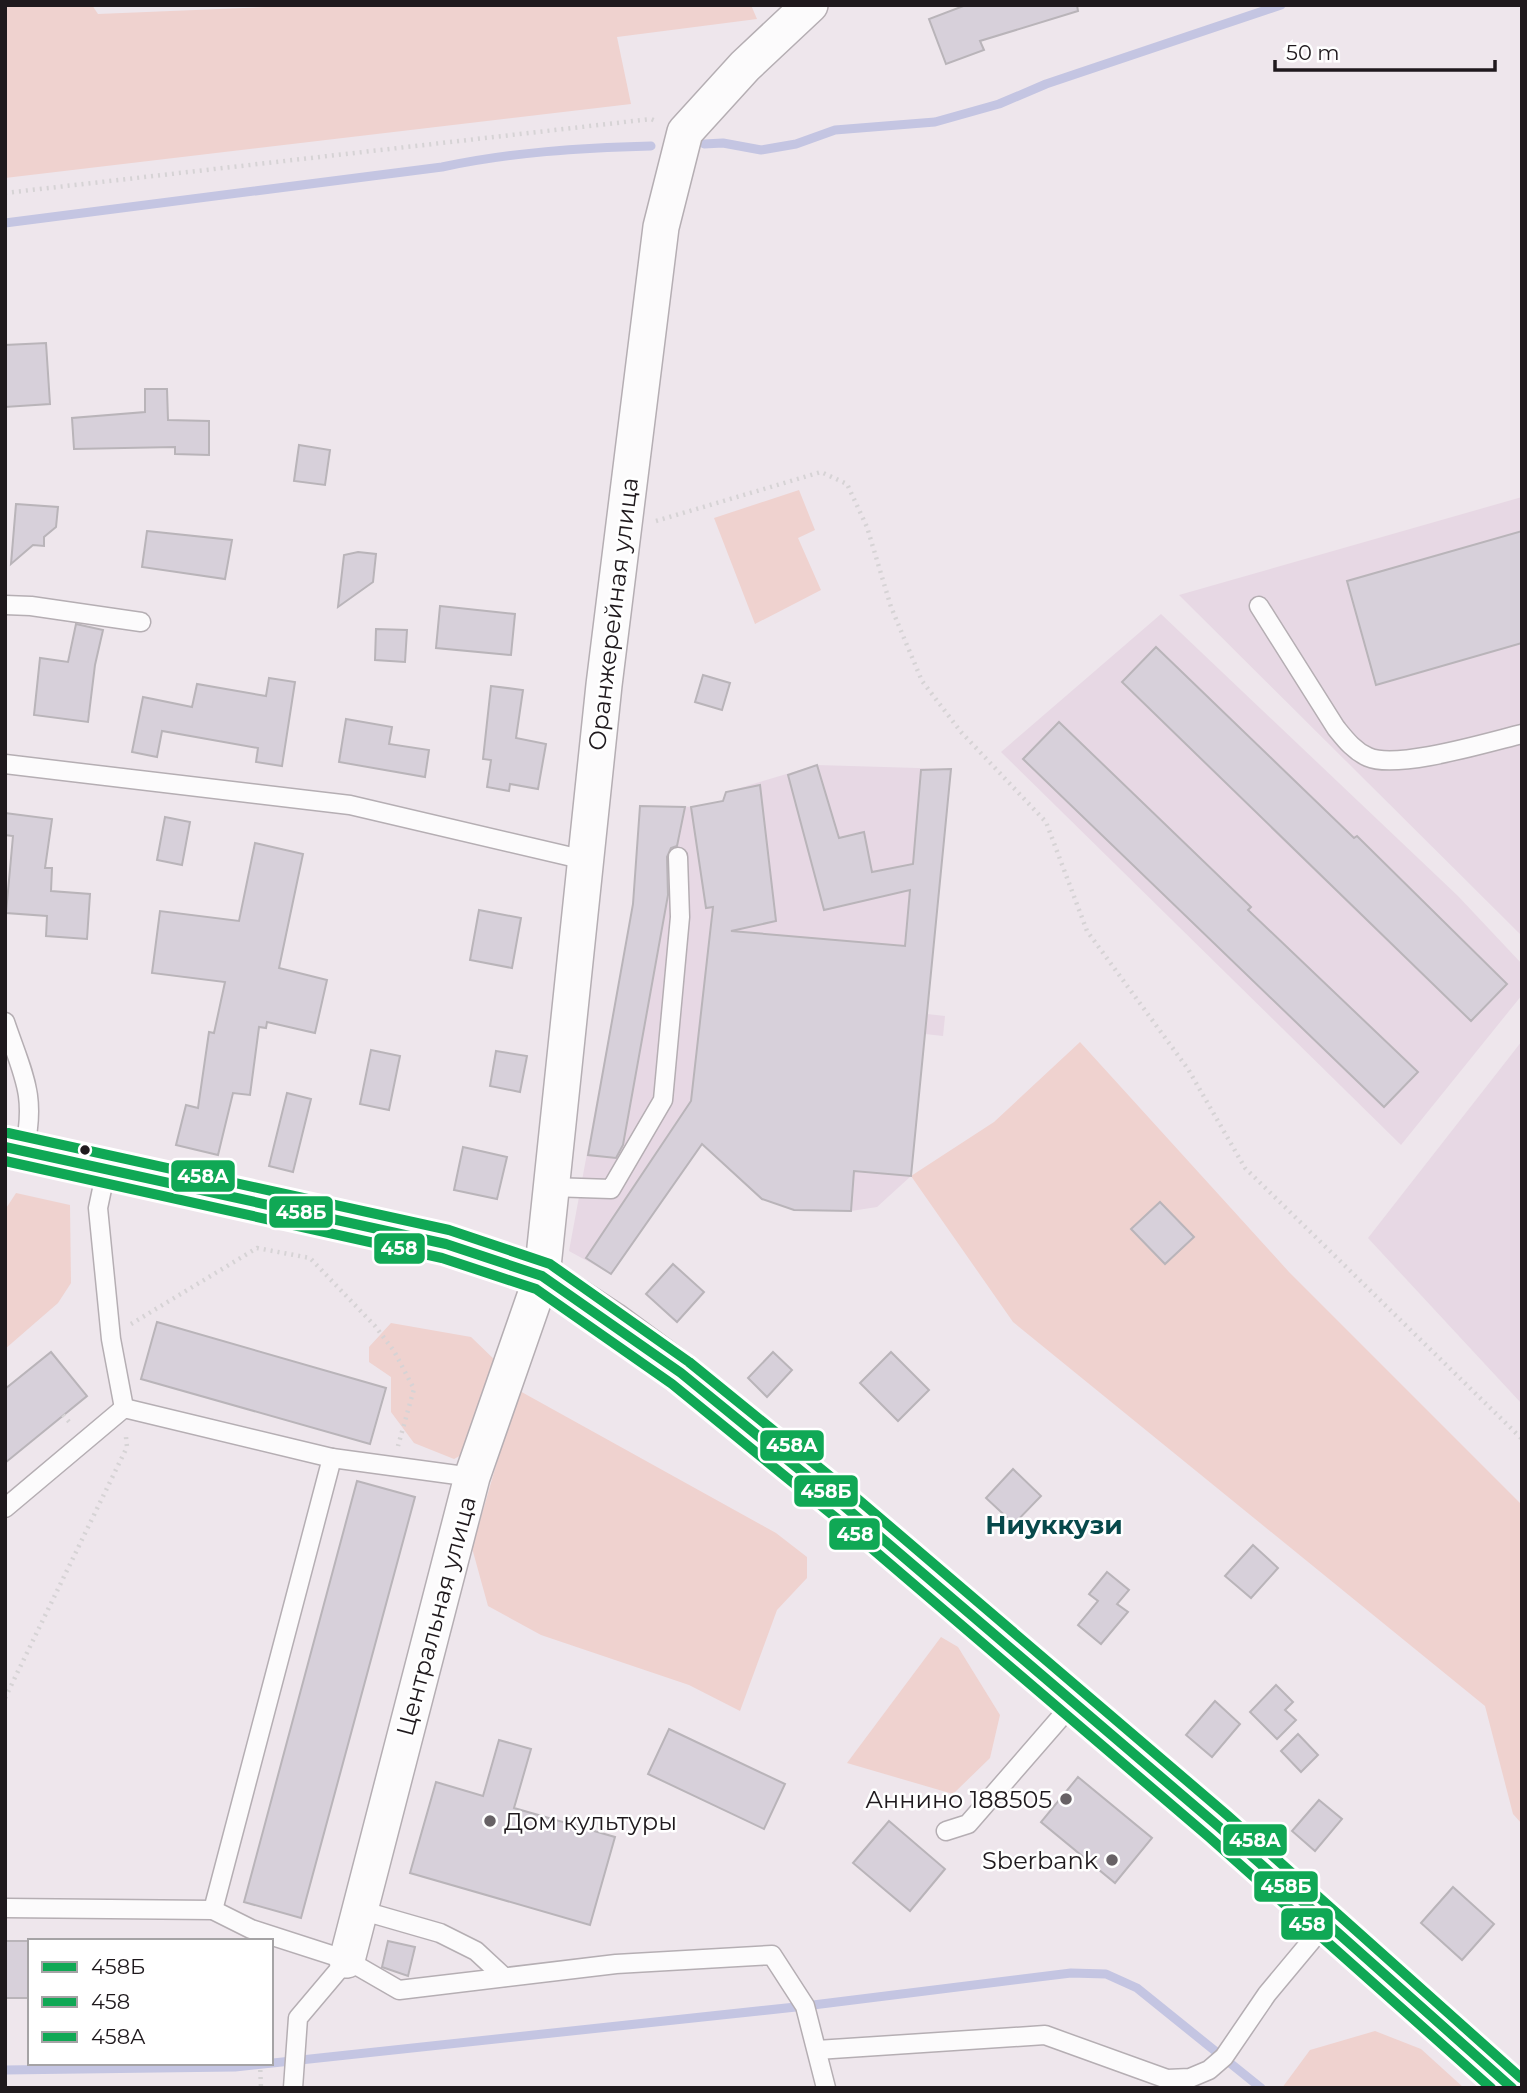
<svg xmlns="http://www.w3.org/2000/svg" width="1527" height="2093" font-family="Montserrat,sans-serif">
<rect width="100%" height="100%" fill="#eee6ec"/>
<g fill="#e7d8e4">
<polygon points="1522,497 1522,936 1179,595"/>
<polygon points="1161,614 1458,896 1522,964 1522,995 1401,1145 1001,752"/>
<polygon points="817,765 951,769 927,1014 945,1016 943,1036 925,1034 911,1176 877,1207 851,1211 794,1210 713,1129 611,1274 569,1251 633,904 640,806 694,807 723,801 726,792"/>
<polygon points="1522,1041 1522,1404 1368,1238"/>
</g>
<g fill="#efd2cf">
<polygon points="5,5 92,5 98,14 317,5 751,5 757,19 617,37 631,104 5,178"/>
<polygon points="799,490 815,530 798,538 821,590 755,624 714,518"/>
<polygon points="1080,1042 1289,1272 1522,1505 1522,1824 1513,1814 1485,1706 1013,1322 911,1176 994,1122"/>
<polygon points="16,1193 70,1205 71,1283 58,1303 5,1349 5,1210"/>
<polygon points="391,1323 471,1337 499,1364 473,1449 454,1459 414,1443 391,1412 391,1377 369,1362 369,1347"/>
<polygon points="518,1390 776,1533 807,1557 807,1578 777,1610 740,1711 689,1685 541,1635 488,1606 472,1548"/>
<polygon points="941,1637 958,1647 1000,1715 990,1758 953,1794 847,1763"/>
<polygon points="1375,2031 1421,2049 1464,2088 1282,2088 1310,2050"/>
</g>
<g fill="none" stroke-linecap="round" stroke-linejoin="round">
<g stroke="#c4c5e2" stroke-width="9">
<polyline points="704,144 723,143 761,150 796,144 835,130 935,122 999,104 1046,84 1281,5"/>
<path d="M5 223 442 167C512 152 580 148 651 146"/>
<polyline points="5,2070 235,2067 805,2006 1071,1973 1106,1974 1137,1988 1261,2088"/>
</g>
</g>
<g fill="#d7d0da" stroke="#b9b4b9" stroke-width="2">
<polygon points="966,5 1077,5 1078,11 980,41 984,50 946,64 929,19"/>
<polygon points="46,343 50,404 5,407 5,345"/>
<polygon points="145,389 167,389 168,420 209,421 209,455 175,454 175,447 74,449 72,418 145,412"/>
<polygon points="299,445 330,450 325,485 294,481"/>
<polygon points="16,504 58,507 56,527 44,537 44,546 33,545 11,564"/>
<polygon points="147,531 232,540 225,579 142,567"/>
<polygon points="1522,531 1522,643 1376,685 1347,581"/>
<polygon points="358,552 376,554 373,582 338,607 344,555"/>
<polygon points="440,606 515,614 511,655 436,648"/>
<polygon points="76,624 103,630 95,665 88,722 34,715 40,658 68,662"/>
<polygon points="376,629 407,630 405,662 375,660"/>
<polygon points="1156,647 1354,838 1357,836 1507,984 1471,1021 1122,682"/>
<polygon points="703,675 730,683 722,710 695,702"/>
<polygon points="269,678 295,682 282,766 256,762 258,748 162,731 157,757 132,752 143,697 192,707 197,684 266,696"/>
<polygon points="491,686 523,690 516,738 546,744 538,789 510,784 509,791 487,787 491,760 483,759"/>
<polygon points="346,719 392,727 389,744 429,750 425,777 339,762"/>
<polygon points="1059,722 1251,907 1248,910 1418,1072 1384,1107 1023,759"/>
<polygon points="817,765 839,838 864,832 872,872 913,864 921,770 951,769 911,1176 854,1171 851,1211 794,1210 762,1199 702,1144 611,1274 586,1258 691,1101 713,907 706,908 691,807 723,801 726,792 760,785 776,921 731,931 905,946 910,890 824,910 788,775"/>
<polygon points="640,806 685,807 677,846 671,848 667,857 668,895 623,1145 616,1158 588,1155 633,904"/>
<polygon points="5,813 52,819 45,868 52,868 51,891 90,894 87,939 46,936 47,916 6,913 13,836 5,835"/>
<polygon points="165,817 190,822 182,865 157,860"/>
<polygon points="255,843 303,854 279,968 327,980 315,1033 267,1022 266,1028 259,1027 250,1095 233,1093 218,1155 176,1145 186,1105 198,1108 209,1032 214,1033 225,982 152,973 160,911 239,921"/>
<polygon points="479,910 521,918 512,968 470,960"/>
<polygon points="371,1050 400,1056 389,1110 360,1104"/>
<polygon points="496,1051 527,1056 520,1092 490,1086"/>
<polygon points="287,1093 311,1099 293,1172 269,1166"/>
<polygon points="463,1147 507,1157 497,1199 454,1190"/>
<polygon points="1160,1202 1194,1237 1165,1264 1131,1229"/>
<polygon points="673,1264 704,1292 677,1322 646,1294"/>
<polygon points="157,1322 386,1388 370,1444 141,1379"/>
<polygon points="51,1352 87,1396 5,1463 5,1389"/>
<polygon points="773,1352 792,1370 767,1397 748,1378"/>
<polygon points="891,1352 929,1390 898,1421 860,1383"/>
<polygon points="1013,1469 1041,1496 1014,1524 986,1498"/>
<polygon points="357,1481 415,1497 301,1918 244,1902"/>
<polygon points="1253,1545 1278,1568 1251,1598 1225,1576"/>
<polygon points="1107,1572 1129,1590 1117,1604 1128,1612 1101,1644 1078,1625 1098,1601 1089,1594"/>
<polygon points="1276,1685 1293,1702 1285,1710 1296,1720 1277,1739 1250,1712"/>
<polygon points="1215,1701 1240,1724 1212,1757 1186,1735"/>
<polygon points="669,1729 785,1784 764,1829 648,1774"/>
<polygon points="1298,1734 1318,1755 1301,1772 1281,1751"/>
<polygon points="499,1740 531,1749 514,1808 615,1837 590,1925 410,1873 436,1782 483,1796"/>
<polygon points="1078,1777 1152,1838 1115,1883 1041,1822"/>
<polygon points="1319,1800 1342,1819 1315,1851 1292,1831"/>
<polygon points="889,1821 945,1869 910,1911 853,1863"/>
<polygon points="1453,1887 1494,1924 1462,1960 1421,1923"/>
<rect x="5" y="1941" width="25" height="57"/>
<polygon points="388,1941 415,1947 408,1976 382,1967"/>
</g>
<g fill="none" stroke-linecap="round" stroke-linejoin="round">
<g stroke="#b5aeb3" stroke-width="21">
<g id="lane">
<polyline points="5,605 31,606 141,622"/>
<path d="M1259 606 1336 728C1345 739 1354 751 1368 757 1397 770 1489 742 1522 734"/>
<polyline points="5,764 350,805 585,860"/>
<path d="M5 1022C23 1075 37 1095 24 1151"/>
<polyline points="106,1170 98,1208 111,1339 124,1408"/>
<polyline points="551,1187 611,1189 663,1100 680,917 678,857"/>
<polyline points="332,1458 472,1477"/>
<polyline points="5,1508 124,1408 332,1458 213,1910"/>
<polyline points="946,1831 968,1824 1074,1702"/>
<polyline points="5,1908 213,1910 251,1929 347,1960 399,1990 616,1964 772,1955 805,2006 826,2088"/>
<polyline points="360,1910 440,1933 476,1951 504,1977"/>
<polyline points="817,2050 1045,2035 1167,2079 1190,2078 1209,2070 1224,2057 1267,1994 1327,1922"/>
<polyline points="293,2088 298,2018 347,1960"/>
</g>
</g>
<g stroke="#b5aeb3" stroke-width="38">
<polyline id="street" points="347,1960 472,1477 542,1276 604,685 661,227 685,132 745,66 810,5"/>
</g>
<g stroke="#b5aeb3" stroke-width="42">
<polyline id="secondary" points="5,1147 446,1244 542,1276 612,1322 681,1373 844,1506 1218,1826 1512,2088"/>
</g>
<g stroke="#d6d3d5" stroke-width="4.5" stroke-dasharray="2 5" stroke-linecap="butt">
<polyline points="5,193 651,119 658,122"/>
<polyline points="656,521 821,472 847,484 867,527 891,607 922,681 961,732 1046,822 1087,931 1188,1069 1245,1168 1522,1439"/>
<polyline points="131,1324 257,1248 310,1258 375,1326 394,1351 414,1389 398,1446"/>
<polyline points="63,1415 72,1425"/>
<polyline points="5,1698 127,1447 126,1437"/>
<polyline points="260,2063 261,2088"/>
</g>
<use href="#lane" stroke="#fcfbfc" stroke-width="18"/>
<use href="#street" stroke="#fcfbfc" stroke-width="35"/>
<use href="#secondary" stroke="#f7f2f4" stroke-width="38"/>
<g stroke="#fff" stroke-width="16">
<polyline id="bus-1" points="5,1147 446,1244 542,1276 681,1373 844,1506 1218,1826 1512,2088"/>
</g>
<g stroke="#fff" stroke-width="16">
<polyline id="bus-2" points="5,1161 442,1258 536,1289 672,1384 835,1517 1209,1837 1491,2088"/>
</g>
<g stroke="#fff" stroke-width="16">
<polyline id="bus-3" points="8,1133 449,1230 550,1264 689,1362 853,1495 1227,1815 1521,2078"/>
</g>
<use href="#bus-1" stroke="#10a855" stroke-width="10"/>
<use href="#bus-2" stroke="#10a855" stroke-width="10"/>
<use href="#bus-3" stroke="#10a855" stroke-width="10"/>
</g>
<circle fill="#1f191d" stroke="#fff" stroke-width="2.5" cx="85" cy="1150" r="6"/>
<g fill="#676165" stroke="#fff" stroke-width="2.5">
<circle cx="1066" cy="1799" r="7"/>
<circle cx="490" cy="1821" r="7"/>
<circle cx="1112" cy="1860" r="7"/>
</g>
<g text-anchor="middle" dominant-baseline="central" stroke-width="5" stroke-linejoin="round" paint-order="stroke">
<g font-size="24" fill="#1f191d" stroke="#fff">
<text transform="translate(613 614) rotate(-83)">Оранжерейная улица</text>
<text transform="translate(436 1616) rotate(-75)">Центральная улица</text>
</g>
<g font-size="24" fill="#1f191d" stroke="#fff" text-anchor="end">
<text x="1052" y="1799">Аннино 188505</text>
<text x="504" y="1821" text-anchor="start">Дом культуры</text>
<text x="1098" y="1860">Sberbank</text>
</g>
<g font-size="26" font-weight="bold" fill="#07494b" stroke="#fff">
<text x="1054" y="1525">Ниуккузи</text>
</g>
</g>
<g stroke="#fff" stroke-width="2.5">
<rect x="170" y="1159" width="66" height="34" rx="7" fill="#10a855"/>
<rect x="268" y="1195" width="66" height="34" rx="7" fill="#10a855"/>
<rect x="373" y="1232" width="53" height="33" rx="7" fill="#10a855"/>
<rect x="759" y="1429" width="66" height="33" rx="7" fill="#10a855"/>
<rect x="793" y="1474" width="66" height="34" rx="7" fill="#10a855"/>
<rect x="828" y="1517" width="53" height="34" rx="7" fill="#10a855"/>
<rect x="1222" y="1823" width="66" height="34" rx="7" fill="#10a855"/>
<rect x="1253" y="1870" width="66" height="33" rx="7" fill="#10a855"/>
<rect x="1280" y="1907" width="54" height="34" rx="7" fill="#10a855"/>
</g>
<g font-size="19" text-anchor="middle" font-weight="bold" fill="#fff">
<text x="203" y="1183">458А</text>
<text x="301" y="1219">458Б</text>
<text x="399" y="1255">458</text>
<text x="792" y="1452">458А</text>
<text x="826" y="1498">458Б</text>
<text x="855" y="1541">458</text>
<text x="1255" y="1847">458А</text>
<text x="1286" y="1893">458Б</text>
<text x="1307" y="1931">458</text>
</g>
<rect width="1527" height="2093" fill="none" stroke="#1f191d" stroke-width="14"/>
<rect x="28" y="1939" width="245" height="126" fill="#ffffff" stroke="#a5a3a5" stroke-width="2"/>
<rect x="42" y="1962" width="35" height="10" fill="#10a855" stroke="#a5a3a5" stroke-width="2"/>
<text x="91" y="1974" font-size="21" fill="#1f191d">458Б</text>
<rect x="42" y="1997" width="35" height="10" fill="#10a855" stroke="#a5a3a5" stroke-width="2"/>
<text x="91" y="2009" font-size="21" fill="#1f191d">458</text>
<rect x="42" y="2032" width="35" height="10" fill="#10a855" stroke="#a5a3a5" stroke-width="2"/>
<text x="91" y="2044" font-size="21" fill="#1f191d">458А</text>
<path d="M1275 60v10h220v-10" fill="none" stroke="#1f191d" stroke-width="3.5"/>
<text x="1286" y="60" font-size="21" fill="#1f191d" stroke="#ffffff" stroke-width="5" paint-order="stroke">50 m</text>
</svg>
